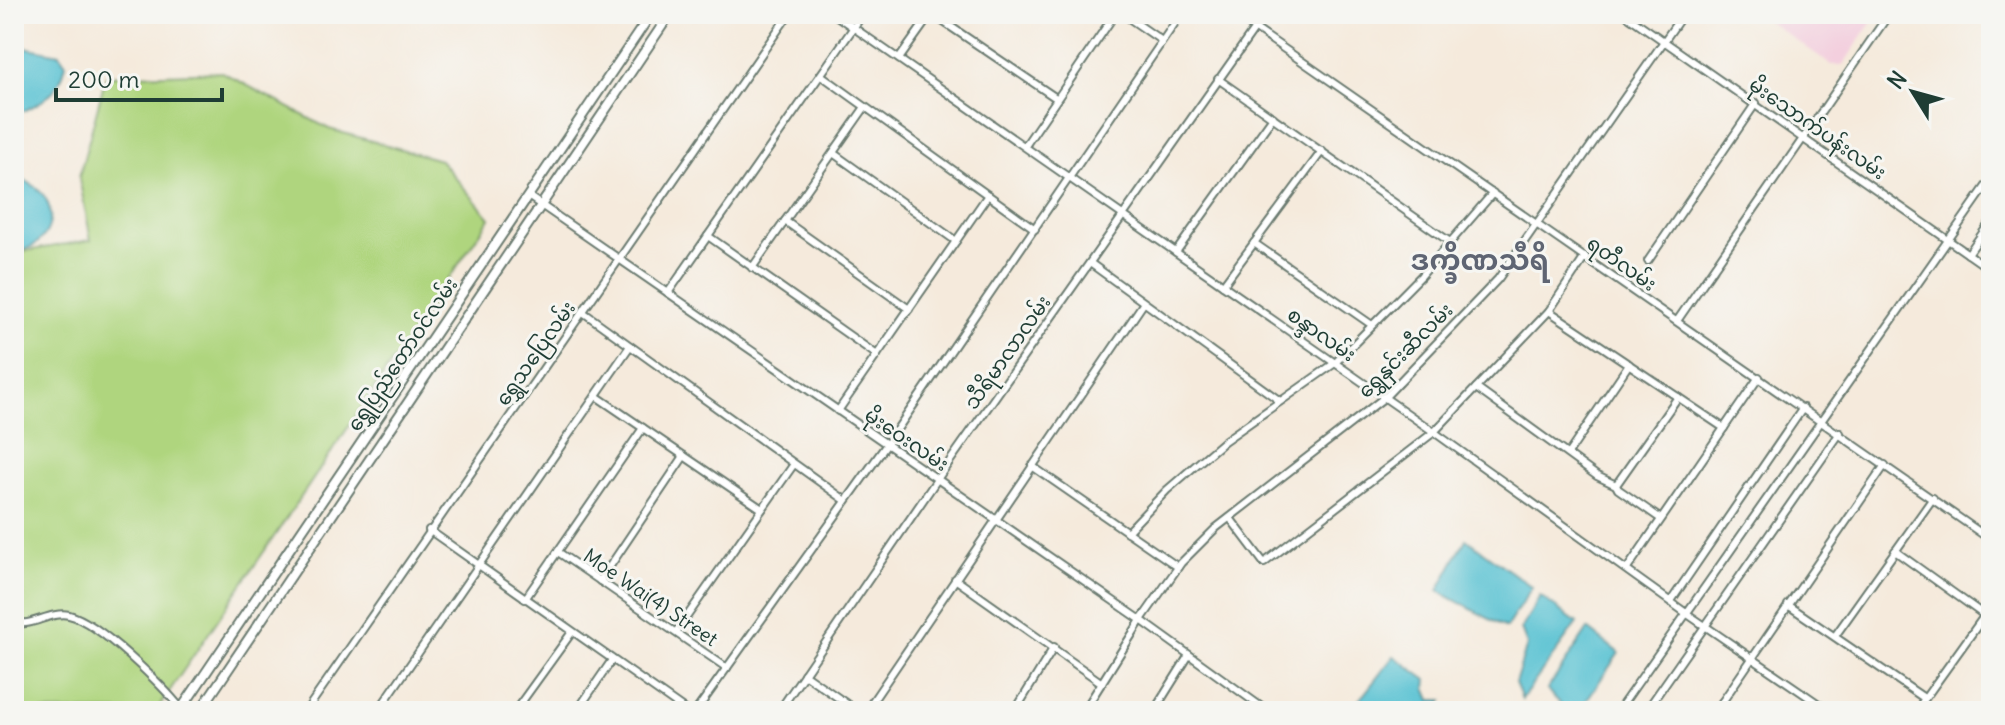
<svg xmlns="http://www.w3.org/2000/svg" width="2005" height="725" font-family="Delius,'Noto Sans Myanmar',sans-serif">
<rect width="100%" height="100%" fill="#f6f6f2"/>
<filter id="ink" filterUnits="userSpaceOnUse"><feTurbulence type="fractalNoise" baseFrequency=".0125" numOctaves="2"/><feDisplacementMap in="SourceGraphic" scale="16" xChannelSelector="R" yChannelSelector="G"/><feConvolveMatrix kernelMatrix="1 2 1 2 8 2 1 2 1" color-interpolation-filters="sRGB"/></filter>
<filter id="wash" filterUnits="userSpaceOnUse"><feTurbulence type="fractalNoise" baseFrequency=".006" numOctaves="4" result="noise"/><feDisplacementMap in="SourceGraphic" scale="32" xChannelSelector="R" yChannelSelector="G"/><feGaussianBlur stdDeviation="1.8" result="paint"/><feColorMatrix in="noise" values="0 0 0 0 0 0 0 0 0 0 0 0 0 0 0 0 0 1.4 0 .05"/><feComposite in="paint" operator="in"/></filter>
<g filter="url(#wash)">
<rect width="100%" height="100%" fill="#f5eadc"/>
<polygon fill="#f3cfde" points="1758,14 1877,14 1843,65 1832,65"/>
<polygon fill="#afd57e" stroke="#678959" stroke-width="2" points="222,72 329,129 440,160 490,218 156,711 14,711 14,253 91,240 79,177 106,76"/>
<g fill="#57c1d2" stroke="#3b7f83" stroke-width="2">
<path d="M14 45 59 54 66 64C60 94 39 105 14 115Z"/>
<path d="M14 174C21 178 30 183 37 188 60 209 52 242 23 250L14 246Z"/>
<polygon points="1466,539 1532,587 1506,628 1438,591"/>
<polygon points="1540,596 1577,623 1522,699 1515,683 1527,645 1521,629"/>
<polygon points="1588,629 1619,653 1579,711 1559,711 1561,704 1547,690"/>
<polygon points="1394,656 1427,680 1426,688 1431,700 1443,700 1438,711 1351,711"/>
</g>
</g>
<g filter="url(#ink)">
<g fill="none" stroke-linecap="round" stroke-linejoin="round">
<g stroke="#6a7a6f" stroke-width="10">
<g id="minor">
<polyline points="834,14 1434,432 1686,613 1829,711"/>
<polyline points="932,14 1056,98"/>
<polyline points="1123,14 1162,41"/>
<polyline points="1234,14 1991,540"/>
<polyline points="1625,14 1991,270"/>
<polyline points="899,59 931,14"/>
<polyline points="821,75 1035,229"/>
<polyline points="1218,79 1450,242"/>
<polyline points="1025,146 1115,14"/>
<polyline points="833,153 956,241"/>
<polyline points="528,196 1141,620 1267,711"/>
<polyline points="785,221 909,309"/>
<polyline points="708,236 877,355"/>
<polyline points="1254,243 1372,325"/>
<polyline points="1176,252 1273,117"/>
<polyline points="1968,254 1991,221"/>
<polyline points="1648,261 1756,103"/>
<polyline points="1090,263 1280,401"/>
<polyline points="752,268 865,107"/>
<polyline points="1223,285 1322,151"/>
<polyline points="668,293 863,14"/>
<polyline points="1549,311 1724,428"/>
<polyline points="583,312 845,500"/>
<polyline points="1677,321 1889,14"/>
<polyline points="1476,388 1597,476 1616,485"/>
<polyline points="596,396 762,509"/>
<polyline points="838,411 988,195"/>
<polyline points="1568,454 1629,364"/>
<polyline points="1032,466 1178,567"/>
<polyline points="1230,518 1264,563 1434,432 1549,311 1585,257"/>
<polyline points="1661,519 1618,489 1616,485 1678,397"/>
<polyline points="429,530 686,711"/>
<polyline points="1127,532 1167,490 1224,441 1335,363 1421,276 1493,193"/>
<polyline points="1895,551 1991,620"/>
<polyline points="558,552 727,668"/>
<polyline points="1627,569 1759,377"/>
<polyline points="955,579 1102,683"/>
<polyline points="600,581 684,456"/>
<polyline points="525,599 643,428"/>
<polyline points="1671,601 1803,408"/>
<polyline points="1788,605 1924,698"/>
<path d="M14 623C32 627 50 611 69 615 99 622 163 686 183 711"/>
<polyline points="676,632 794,464"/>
<polyline points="1835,636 1933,498"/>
<polyline points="804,674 857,711"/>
<polyline points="1722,702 1734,711"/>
<polyline points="306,711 789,14"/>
<polyline points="378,711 630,346"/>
<polyline points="515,711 572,632"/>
<polyline points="577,711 612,660"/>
<polyline points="696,711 887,444 1181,14"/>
<polyline points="779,711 938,478 1265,14"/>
<polyline points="866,711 1143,304"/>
<polyline points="1015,711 1054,647"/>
<polyline points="1084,711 1141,620 1181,563 1216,528 1385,397 1498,279 1683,14"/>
<polyline points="1154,711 1189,655"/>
<polyline points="1618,711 1991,179"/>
<polyline points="1646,711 1840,433"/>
<polyline points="1716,711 1885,465"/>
<polyline points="1916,711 1985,615"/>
<polyline points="1988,711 1991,706"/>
</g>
</g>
<g stroke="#6a7a6f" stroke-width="12">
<g id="major">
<polyline points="180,711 651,14"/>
<polyline points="200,711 670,14"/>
</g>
</g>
<use href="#minor" stroke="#fff" stroke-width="6"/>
<use href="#major" stroke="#fff" stroke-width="8"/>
</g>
</g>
<g text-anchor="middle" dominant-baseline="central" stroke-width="6" stroke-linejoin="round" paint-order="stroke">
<g font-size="20" fill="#1f3d34" stroke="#f6f6f2">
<text transform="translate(1818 128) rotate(35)">မိုးသောက်ပန်းလမ်း</text>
<text transform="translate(1622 263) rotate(35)">ရတီလမ်း</text>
<text transform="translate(1322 334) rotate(35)">စန္ဒာလမ်း</text>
<text transform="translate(1405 350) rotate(-45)">ရွှေနှင်းဆီလမ်း</text>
<text transform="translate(1007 352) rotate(-55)">သီရိမာလာလမ်း</text>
<text transform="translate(535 353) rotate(-55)">ရွှေသပြေလမ်း</text>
<text transform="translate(402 354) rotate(-56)">ရွှေပြည်တော်ဝင်လမ်း</text>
<text transform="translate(907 439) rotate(34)">မိုးဝေးလမ်း</text>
<text transform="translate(651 597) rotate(34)">Moe Wai(4) Street</text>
</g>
<g font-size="28" font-weight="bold" fill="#5f6573" stroke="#f6f6f2">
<text x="1480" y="260">ဒက္ခိဏသီရိ</text>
</g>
</g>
<rect width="2005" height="725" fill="none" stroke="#f6f6f2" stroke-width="48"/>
<g transform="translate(1913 92) rotate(307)" stroke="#f6f6f2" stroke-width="6" paint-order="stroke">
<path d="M0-6L14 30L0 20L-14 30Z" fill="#1f3d34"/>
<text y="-12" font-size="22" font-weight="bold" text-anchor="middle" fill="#1f3d34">N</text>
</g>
<path d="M56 88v12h166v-12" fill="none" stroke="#1f3d34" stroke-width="4"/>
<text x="68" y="88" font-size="24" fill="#1f3d34" stroke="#f6f6f2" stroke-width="6" paint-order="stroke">200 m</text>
</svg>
